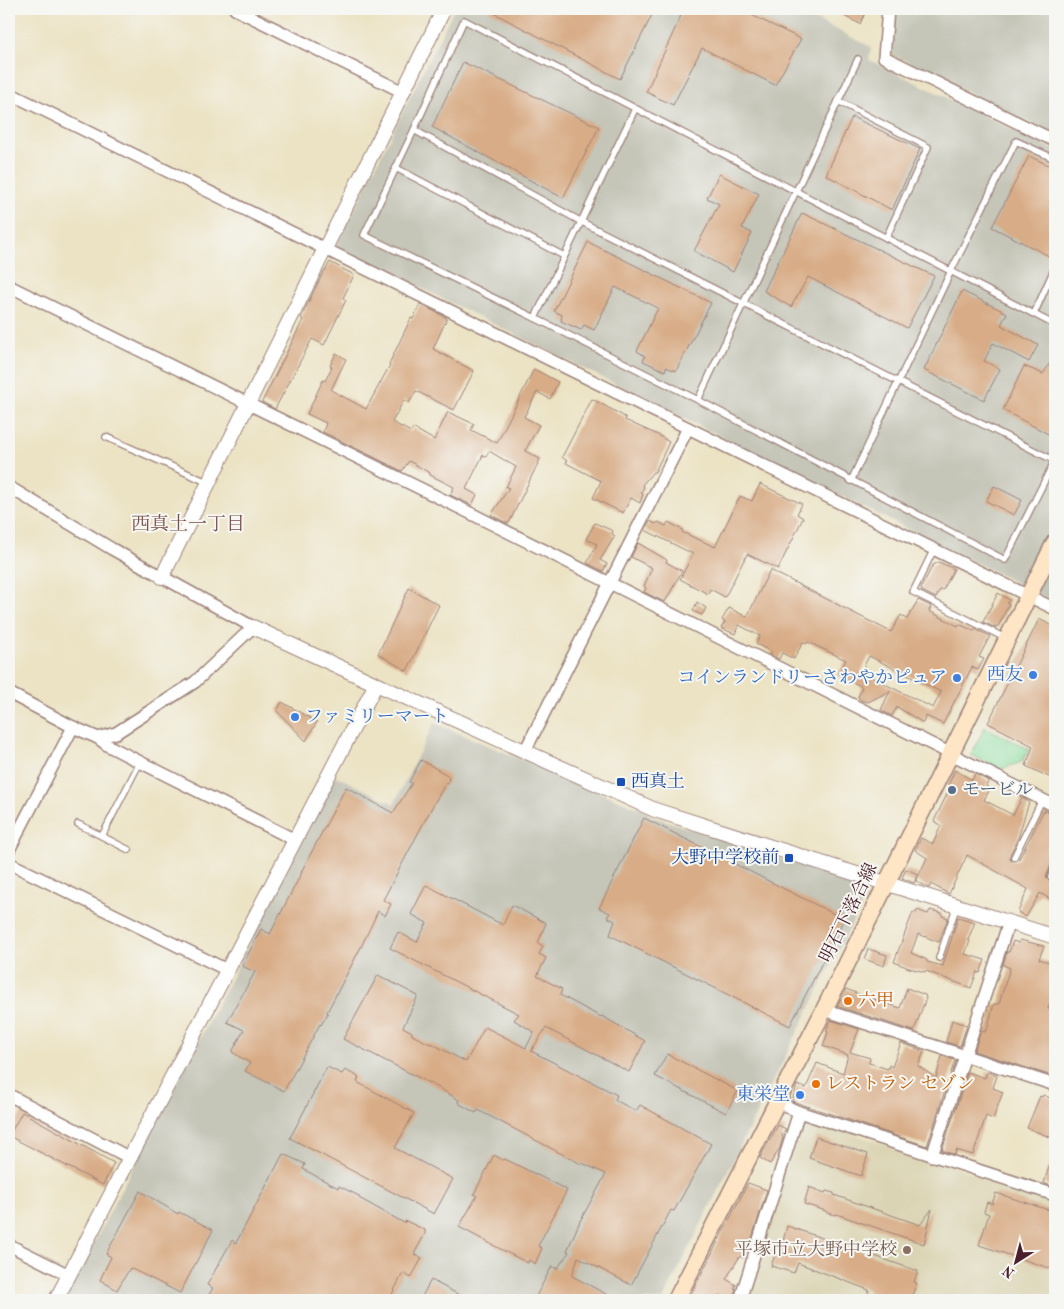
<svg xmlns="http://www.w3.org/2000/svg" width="1064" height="1309" font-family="'Old Standard TT','Noto Serif JP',serif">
<rect width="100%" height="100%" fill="#f6f6f2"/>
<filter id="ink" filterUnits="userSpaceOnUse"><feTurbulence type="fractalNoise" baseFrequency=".02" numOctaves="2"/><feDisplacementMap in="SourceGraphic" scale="10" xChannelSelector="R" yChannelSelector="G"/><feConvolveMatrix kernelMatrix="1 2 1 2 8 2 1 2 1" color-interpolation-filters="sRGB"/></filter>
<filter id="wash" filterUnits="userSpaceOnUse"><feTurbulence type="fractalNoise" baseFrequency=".0096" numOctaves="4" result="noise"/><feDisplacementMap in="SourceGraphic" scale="20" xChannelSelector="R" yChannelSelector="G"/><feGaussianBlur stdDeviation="1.12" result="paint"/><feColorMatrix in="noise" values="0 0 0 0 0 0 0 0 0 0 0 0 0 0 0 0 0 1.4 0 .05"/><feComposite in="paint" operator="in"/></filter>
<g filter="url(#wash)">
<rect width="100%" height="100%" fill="#ece3c4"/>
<polygon fill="#dbd4b4" points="799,1117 1055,1199 1055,1300 743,1300"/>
<g fill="#c5c5b8">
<polygon points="454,9 795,9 871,47 869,60 1055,150 1055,602 336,246"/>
<polygon points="897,9 1055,9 1055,135 890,53"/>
<polygon points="434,723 645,811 651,816 864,886 868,892 663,1300 64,1300 336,776 394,804"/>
</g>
<polygon fill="#89dc9d" stroke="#6a7e64" points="985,727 1029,749 1022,762 1001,769 971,755"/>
<g id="blocks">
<g fill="#d8ac86" fill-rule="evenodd">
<polygon points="486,9 655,9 620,79"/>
<polygon points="684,9 739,9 801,39 775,85 702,48 673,105 646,92"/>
<polygon points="830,9 867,9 860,24"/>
<polygon points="463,62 599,127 563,198 432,127"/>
<polygon points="852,117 920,149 892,210 826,175"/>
<polygon points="1029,156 1055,168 1055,248 1051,257 992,227"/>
<polygon points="719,174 759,194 742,228 752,233 733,272 694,251 719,204 707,198"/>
<polygon points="802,213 934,276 907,328 808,277 791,307 764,291"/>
<polygon points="588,242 711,303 676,371 666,367 665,371 643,361 645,356 637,351 658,308 615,287 594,330 584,325 581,330 561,321 562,315 554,311"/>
<polygon points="330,262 354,275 343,298 346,300 324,345 312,339 275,409 262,402 303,320 301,318 309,301 324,271 325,271"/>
<polygon points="962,291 1007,313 1001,325 1038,345 1029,362 993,343 984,361 1000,369 984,400 924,370"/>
<polygon points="420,304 447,318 433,349 474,371 454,410 416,391 409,403 404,400 392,422 411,432 413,428 434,440 448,412 474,424 471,430 497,443 534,369 558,382 550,399 537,392 524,417 539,425 525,451 540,459 509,523 507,523 491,515 509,488 506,487 516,467 489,451 486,457 483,455 466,489 477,495 472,505 450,495 454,487 430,475 430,473 409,461 402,471 323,432 326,423 307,414 323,380 325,381 332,367 330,366 336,353 346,359 331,390 366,409 390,365 389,364 411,318 413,319"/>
<polygon points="1055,355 1055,429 1052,436 1003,410 1024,366 1043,374"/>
<polygon points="592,399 620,414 626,418 625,420 660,436 669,442 655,472 653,472 642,485 644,487 641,493 643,494 640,503 631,498 623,513 593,498 601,481 566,463 567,461 562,457"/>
<polygon points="760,484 802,504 797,514 803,518 778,569 747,554 725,597 710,589 708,594 680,579 693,554 645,530 650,521 656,524 658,522 666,526 668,522 683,530 682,532 715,547 740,496 752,501"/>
<polygon points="994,486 1022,500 1014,515 986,501"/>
<polygon points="595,523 613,531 612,534 615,536 600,560 607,564 603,571 587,563 597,544 586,539"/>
<polygon points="638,543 667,560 666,562 682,571 665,602 644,592 646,588 644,586 652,568 631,557"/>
<polygon points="939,562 954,569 943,590 940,590 936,598 922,591 921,588 933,565"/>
<path d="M770 570 891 632 901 615 907 619 918 600 931 606 929 611 958 626 959 624 974 631 975 629 990 636 979 657 984 659 978 670 972 667 943 724 926 716 923 723 897 707 892 716 881 710 890 691 868 702 861 700 858 697 862 687 838 674 846 660 808 642 806 644 803 642 794 659 782 653 779 659 770 655 772 652 756 644 760 636 739 625 735 634 721 628 725 622 722 620 729 608 747 617ZM869 656 941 692 933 708 861 672Z"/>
<polygon points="409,588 439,605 407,671 378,654"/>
<polygon points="998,593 1010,600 1007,603 1009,604 998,627 995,626 994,627 983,622"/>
<polygon points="697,602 706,608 702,615 693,611"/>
<polygon points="1039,619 1055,627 1055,780 1026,766 1033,746 988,723"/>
<polygon points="282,702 317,722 306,741 277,711"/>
<polygon points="421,760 449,776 448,784 446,783 432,807 383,900 391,904 385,916 378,911 361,947 327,1012 328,1013 321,1025 320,1024 284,1091 245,1071 250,1063 232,1052 244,1030 227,1022 255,972 242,966 261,929 270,934 302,872 301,872 346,787 393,813 412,783 409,782"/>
<polygon points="955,770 972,780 975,774 989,781 986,786 990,789 984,800 1013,815 1022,798 1029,802 1018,838 1010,855 1010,859 1012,861 1019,859 1044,810 1055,815 1055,862 1051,865 1046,877 1050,881 1055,879 1055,902 1040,893 1026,917 1018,912 1028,889 967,855 949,894 931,884 929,888 916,881 927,858 915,850 921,838 933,844 941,825 934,821 951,786 948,785"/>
<polygon points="644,818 844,919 790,1026 610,935 615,921 607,917 610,913 599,908"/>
<polygon points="906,869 918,874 914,883 902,878"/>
<polygon points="426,885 503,925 512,905 546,923 538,943 543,946 539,954 546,958 537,976 562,989 560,995 601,1017 602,1016 645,1041 629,1072 546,1028 531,1051 617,1095 615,1100 636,1111 640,1105 711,1144 674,1211 671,1210 631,1285 578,1257 572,1276 617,1300 534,1300 552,1266 557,1269 569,1252 567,1251 580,1221 606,1174 582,1163 581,1164 478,1110 476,1113 458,1103 459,1100 439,1088 343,1039 378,975 418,996 403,1027 412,1032 412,1035 430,1044 431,1043 466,1062 485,1027 526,1048 534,1032 514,1020 519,1014 390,948 398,932 417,942 427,923 411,914"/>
<polygon points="917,910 928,914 930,910 942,913 942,916 948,918 939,942 918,934 911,953 927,960 927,962 943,966 958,917 975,922 968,940 970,941 965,954 985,960 980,973 977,972 971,988 926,971 925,972 909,968 894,962 913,912 916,913"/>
<polygon points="1020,940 1044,946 1039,959 1055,964 1055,987 1048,1009 1055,1010 1055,1077 974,1051 981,1031 985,1032 986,1029 987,1030 994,1004 999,1004 1010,968 1003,965 1007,952 1009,952 1013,941 1019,943"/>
<polygon points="868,949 887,955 884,966 864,959"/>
<polygon points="907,988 925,995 926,998 914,1031 837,1006 846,989 874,1000 874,999 900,1008"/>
<polygon points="831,1020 859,1029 850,1052 870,1058 869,1063 888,1069 889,1065 892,1067 901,1043 921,1050 924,1052 918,1066 936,1078 942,1056 955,1060 927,1146 792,1101 797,1085 806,1088 817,1063 843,1073 848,1055 823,1046 828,1032 826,1031"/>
<polygon points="952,1020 967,1025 960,1046 946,1042"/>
<polygon points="667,1054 738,1091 726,1113 655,1076"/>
<polygon points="327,1067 342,1074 345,1070 359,1077 357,1082 414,1113 395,1148 453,1179 434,1214 290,1138"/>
<polygon points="968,1072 985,1078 987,1072 997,1076 993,1088 1003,1092 993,1119 986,1116 973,1155 956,1150 955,1155 942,1150"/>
<polygon points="1043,1095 1055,1100 1055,1139 1027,1128 1040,1096 1042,1097"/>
<polygon points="22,1112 114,1163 103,1185 9,1136"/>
<polygon points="778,1125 786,1129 782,1136 783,1137 780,1148 770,1164 760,1158"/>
<polygon points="816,1137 868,1154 861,1176 809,1158"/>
<polygon points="283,1154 305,1164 303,1169 338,1188 339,1186 359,1196 359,1198 404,1223 406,1221 425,1230 425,1234 414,1254 422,1258 411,1278 403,1273 389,1300 206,1300 213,1288 207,1285 232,1240 236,1243"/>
<polygon points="1053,1154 1055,1154 1055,1183 1053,1187 1044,1183"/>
<polygon points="494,1155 503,1160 505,1159 567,1190 538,1246 542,1248 535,1264 529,1260 528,1263 506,1252 459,1227 477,1196 474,1194"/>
<polygon points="748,1183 767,1190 750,1244 743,1258 740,1256 726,1279 736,1285 734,1288 736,1289 734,1295 730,1300 727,1300 719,1295 717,1300 688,1300"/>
<polygon points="809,1187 825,1193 826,1191 834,1193 834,1195 920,1225 932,1209 924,1244 836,1214 835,1215 827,1213 826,1211 804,1204"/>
<polygon points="140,1191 178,1214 179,1212 213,1230 180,1293 130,1268 117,1290 100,1280 111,1257 106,1254"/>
<polygon points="996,1193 1055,1212 1055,1270 979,1245 989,1214 984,1212 987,1202 992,1204"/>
<polygon points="787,1226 918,1271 914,1282 917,1283 910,1300 876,1300 867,1297 869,1290 798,1263 794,1273 771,1266 776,1252 780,1252"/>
<polygon points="431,1280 469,1300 420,1300"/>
</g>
</g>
</g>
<g filter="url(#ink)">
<use href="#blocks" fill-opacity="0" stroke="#9b8178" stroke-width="1"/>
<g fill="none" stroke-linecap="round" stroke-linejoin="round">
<g stroke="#9b8178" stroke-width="8">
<g id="service">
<polyline points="838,101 928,147 886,238"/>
<polyline points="414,130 464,20 1055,325"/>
<polyline points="396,168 564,256"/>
<polyline points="1034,314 1055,267"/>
<polyline points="535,318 635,109"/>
<polyline points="698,400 858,59"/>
<polyline points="106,437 209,483"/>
<polyline points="1055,461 580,221 414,130 364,235 535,318 698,400 1005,560 1055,460"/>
<polyline points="851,481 951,271 1016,141 1055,159"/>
<polyline points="934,549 913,592 1005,638"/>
<polyline points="78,824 129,850"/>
<polyline points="102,836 140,762"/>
<polyline points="1014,857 1042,800"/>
<polyline points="1051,877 1055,867"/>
<polyline points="939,958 957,905"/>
</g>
</g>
<g stroke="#9b8178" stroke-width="14">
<g id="minor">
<polyline points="235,9 403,92"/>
<polyline points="888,9 884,57 1055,141"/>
<polyline points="9,93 1055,609"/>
<polyline points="9,286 466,511 1055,806"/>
<polyline points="9,487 112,549 253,627 195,682 116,733 98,738 73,727 9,693"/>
<polyline points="98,738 107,745 140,762 295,840"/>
<polyline points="525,751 688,428"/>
<polyline points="9,850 73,727"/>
<polyline points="9,863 227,970"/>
<polyline points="824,1010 1055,1085"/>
<polyline points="9,1095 130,1158"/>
<polyline points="799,1112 1055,1195"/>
<polyline points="932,1156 1009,922"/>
<polyline points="9,1245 69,1275"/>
<polyline points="740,1300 799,1112 777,1102"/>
</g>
</g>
<g stroke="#9b8178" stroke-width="16">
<g id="tertiary">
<polyline points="162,577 444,9"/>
<polyline points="253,627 376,684 655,810 1055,937"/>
<polyline points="56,1300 376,684"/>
</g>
</g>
<g stroke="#9b8178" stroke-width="19">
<polyline id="secondary" points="676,1300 824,1010 1055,542"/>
</g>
<use href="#service" stroke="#fff" stroke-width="5.5"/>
<use href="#minor" stroke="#fff" stroke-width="11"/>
<use href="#tertiary" stroke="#fff" stroke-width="14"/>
<use href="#secondary" stroke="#fde5c5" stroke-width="16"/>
</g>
</g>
<g fill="#3f7fe0" stroke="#f6f6f2" stroke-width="2">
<circle cx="1033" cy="675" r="5"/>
<circle cx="957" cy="678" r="5"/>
<circle cx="295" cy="717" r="5"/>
<circle cx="800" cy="1095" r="5"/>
</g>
<g fill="#1a4fb4" stroke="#f6f6f2" stroke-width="2">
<rect x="616" y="777" width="10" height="10" rx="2.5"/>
<rect x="784" y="853" width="10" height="10" rx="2.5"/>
</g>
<circle fill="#5c6f8a" stroke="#f6f6f2" stroke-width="2" cx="952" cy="790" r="5"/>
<g fill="#e8710a" stroke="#f6f6f2" stroke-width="2">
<circle cx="848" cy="1001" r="5"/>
<circle cx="816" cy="1084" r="5"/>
</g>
<circle fill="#8d6e63" stroke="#f6f6f2" stroke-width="2" cx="907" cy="1250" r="5"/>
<g text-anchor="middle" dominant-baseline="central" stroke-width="4" stroke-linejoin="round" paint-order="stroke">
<g font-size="18" fill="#366cbe" stroke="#f6f6f2" text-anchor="end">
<text x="1023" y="675">西友</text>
<text x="947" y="678">コインランドリーさわやかピュア</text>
<text x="305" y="717" text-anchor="start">ファミリーマート</text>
<text x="790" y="1095">東栄堂</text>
</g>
<g font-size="18" fill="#164399" stroke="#f6f6f2" text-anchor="start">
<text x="631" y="782">西真土</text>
<text x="779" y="858" text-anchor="end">大野中学校前</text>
</g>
<g font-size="18" fill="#4e5e75" stroke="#f6f6f2" text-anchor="start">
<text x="962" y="790">モービル</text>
</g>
<g font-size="18" fill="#4a1f2b" stroke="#f6f6f2">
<text transform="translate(849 913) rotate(-64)">明石下落合線</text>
</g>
<g font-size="18" fill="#c56008" stroke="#f6f6f2" text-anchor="start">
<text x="858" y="1001">六甲</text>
<text x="826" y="1084">レストラン セゾン</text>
</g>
<g font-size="18" fill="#785e54" stroke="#f6f6f2" text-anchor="end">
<text x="897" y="1250">平塚市立大野中学校</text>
</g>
<g font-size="19" fill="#7c504b" stroke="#f6f6f2">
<text x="188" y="525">西真土一丁目</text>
</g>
</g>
<rect width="1064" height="1309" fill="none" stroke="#f6f6f2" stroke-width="30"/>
<g transform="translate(1016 1262) rotate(216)" stroke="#f6f6f2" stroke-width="4" paint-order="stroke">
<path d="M0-4L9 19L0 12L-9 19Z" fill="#4a1f2b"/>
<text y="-8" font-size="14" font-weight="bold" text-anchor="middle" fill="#4a1f2b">N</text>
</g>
</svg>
